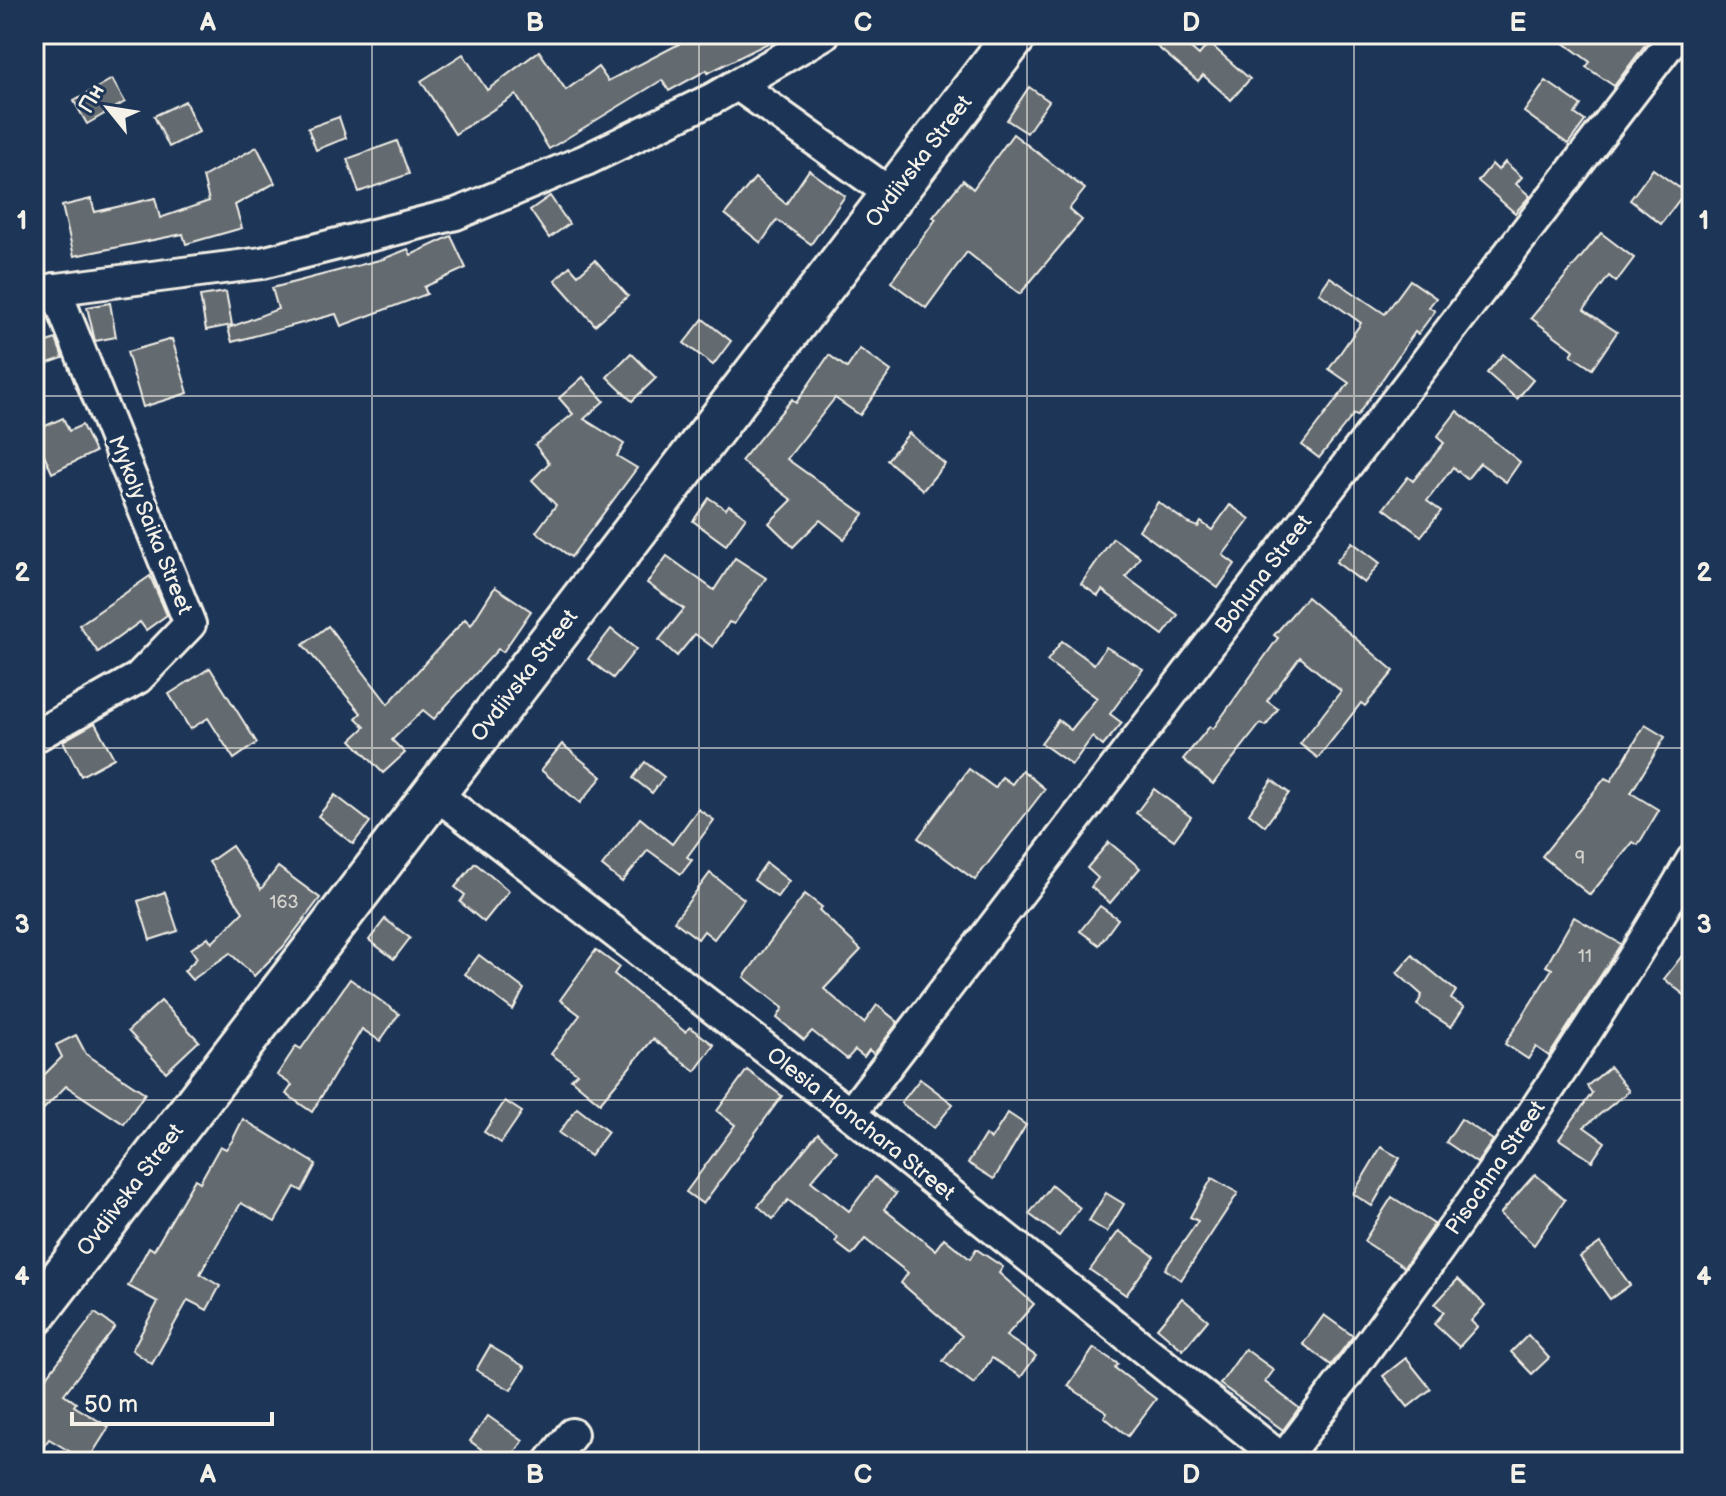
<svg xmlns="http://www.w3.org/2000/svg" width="1726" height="1496" font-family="'Balsamiq Sans',sans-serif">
<rect width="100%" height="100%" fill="#1d3557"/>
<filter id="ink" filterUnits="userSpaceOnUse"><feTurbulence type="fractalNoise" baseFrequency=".0125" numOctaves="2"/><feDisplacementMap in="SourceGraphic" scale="16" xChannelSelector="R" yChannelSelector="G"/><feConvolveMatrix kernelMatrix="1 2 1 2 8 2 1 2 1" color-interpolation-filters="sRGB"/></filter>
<g filter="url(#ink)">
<g fill="#636a6f" stroke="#f4f1e8" stroke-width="2">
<polygon points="698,34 786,34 708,73 707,70 669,91 662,80 549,149 516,95 455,134 421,81 463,54 487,90 539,51 566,90 598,67 608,81"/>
<polygon points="1142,34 1175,34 1199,55 1209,43 1250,79 1231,100 1203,75 1198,81"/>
<polygon points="1552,34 1653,34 1614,86 1586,67 1590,62"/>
<polygon points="112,79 125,102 87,124 74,101"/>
<polygon points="1546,81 1581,105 1575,114 1585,121 1568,144 1524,112"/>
<polygon points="1029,87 1049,101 1027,133 1007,120"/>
<polygon points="185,101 199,132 169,147 154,116"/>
<polygon points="339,117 346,138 316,150 308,128"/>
<polygon points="1013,134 1085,189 1069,209 1082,220 1020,294 967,252 926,308 891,282 936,219 933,217 963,180 973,189"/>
<polygon points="397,141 409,174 359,192 347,159"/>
<polygon points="257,147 275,183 235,205 242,228 186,244 183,234 74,256 62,206 91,199 95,212 155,198 160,218 209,201 203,177"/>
<polygon points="1505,162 1522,177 1516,184 1530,196 1515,213 1478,181 1492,164 1498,170"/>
<polygon points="1653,169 1685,192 1661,224 1630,200"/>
<polygon points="809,170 845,196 811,244 777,220 761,243 725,214 755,178 786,204"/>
<polygon points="550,196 569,224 549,238 530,210"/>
<polygon points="1601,233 1634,258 1616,282 1609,276 1584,310 1617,332 1592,369 1571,355 1574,350 1531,318"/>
<polygon points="451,236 466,268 424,287 427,294 341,326 336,314 232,342 228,328 278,309 272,288 383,259 408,249 411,255"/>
<polygon points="595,260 628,296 595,325 555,280 570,266 578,275"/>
<polygon points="1330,277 1385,314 1410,280 1436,298 1429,307 1435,311 1418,334 1415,332 1357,416 1354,414 1319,458 1302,445 1349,383 1329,369 1361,323 1319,293"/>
<polygon points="226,292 232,325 206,330 200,296"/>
<polygon points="110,303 116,337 95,341 87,307"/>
<polygon points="703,319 731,341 713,365 684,343"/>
<polygon points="56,339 63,358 34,368 34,346"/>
<polygon points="172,339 188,393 143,407 127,352"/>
<polygon points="860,349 891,371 860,415 835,398 787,459 864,514 844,539 820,520 793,547 769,523 792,500 741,461 792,399 796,403 829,355 847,368"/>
<polygon points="631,353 656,378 632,401 607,377"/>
<polygon points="1503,354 1533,380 1517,399 1487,373"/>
<polygon points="583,377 604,401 584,419 624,444 617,456 637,468 571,557 536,532 556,505 532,480 549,463 535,445 573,414 559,398"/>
<polygon points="1457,411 1520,462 1506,482 1480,463 1467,479 1453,467 1427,501 1441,511 1421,536 1384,508 1408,477 1413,481 1444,443 1437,437"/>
<polygon points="63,418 69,431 82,425 95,452 52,473 34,431"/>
<polygon points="909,433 945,464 923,490 887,460"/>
<polygon points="709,498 726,509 729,505 746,517 726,545 693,521"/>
<polygon points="1158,502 1188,523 1198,527 1201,522 1212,530 1230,505 1250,519 1223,555 1235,564 1218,588 1139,530"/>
<polygon points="1113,538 1140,557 1126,577 1178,615 1163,635 1102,590 1098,596 1081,584"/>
<polygon points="1352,542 1380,563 1364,583 1336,562"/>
<polygon points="667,556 714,590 735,558 766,578 734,624 729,622 713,647 695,634 677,656 659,640 684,609 647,583"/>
<polygon points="150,576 167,615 146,630 140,622 98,652 79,625"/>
<polygon points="495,587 531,611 503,652 498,649 434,719 423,710 392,740 405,753 383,773 351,740 365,727 356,718 361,713 303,645 328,626 388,704 465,619 471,625"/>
<polygon points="1307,597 1394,671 1365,706 1361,703 1318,758 1300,744 1341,691 1300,657 1267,701 1278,709 1266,726 1261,723 1213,784 1183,759 1210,726 1213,729 1278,638 1274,635"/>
<polygon points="611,629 636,649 613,678 588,659"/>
<polygon points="1062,641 1094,664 1106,647 1143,669 1110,714 1122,723 1103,746 1092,737 1072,765 1041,743 1058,720 1071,730 1097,698 1047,661"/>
<polygon points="210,668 257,743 234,759 208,718 190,729 169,694"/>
<polygon points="95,723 114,758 81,776 63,741"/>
<polygon points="1645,725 1665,737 1631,793 1659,810 1638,845 1633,842 1590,895 1542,856 1605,778 1611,781"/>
<polygon points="562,744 602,777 580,803 541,770"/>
<polygon points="645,762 664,777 652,793 633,778"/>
<polygon points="969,769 995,788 1002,777 1012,784 1022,770 1045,789 975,880 918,838"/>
<polygon points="1272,780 1289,793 1265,826 1249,813"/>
<polygon points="1154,789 1191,817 1174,840 1136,813"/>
<polygon points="335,795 370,822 353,844 318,816"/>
<polygon points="698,809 714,820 687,857 692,860 681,874 648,850 622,882 602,866 640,818 672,844"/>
<polygon points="1109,842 1140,868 1110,903 1091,887 1098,878 1087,868"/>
<polygon points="232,846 261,889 278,867 320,898 283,947 254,976 230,953 192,980 184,971 197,958 191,949 208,937 212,943 243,912 209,862"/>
<polygon points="475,863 509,891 484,922 460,902 465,895 455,887"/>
<polygon points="766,863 789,881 777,897 754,880"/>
<polygon points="710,873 744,899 714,939 704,931 698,939 674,921"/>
<polygon points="165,892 178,931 150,940 138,901"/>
<polygon points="805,894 822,907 819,910 861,950 824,989 864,1023 877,1005 898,1022 874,1054 869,1050 864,1057 855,1050 847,1059 812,1031 804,1040 777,1018 783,1008 744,977"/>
<polygon points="1100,906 1118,919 1099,945 1080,931"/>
<polygon points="1574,917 1621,944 1549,1056 1536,1047 1528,1059 1505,1044 1552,969 1546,966"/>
<polygon points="385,919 410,938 394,959 369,940"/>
<polygon points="1692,943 1692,1001 1664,979"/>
<polygon points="596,950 619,967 614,974 685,1032 690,1027 714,1045 695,1071 653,1039 600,1103 571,1079 577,1073 551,1054 580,1015 560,1000"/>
<polygon points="479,955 524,989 513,1010 465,974"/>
<polygon points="1412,955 1456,991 1451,999 1464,1007 1451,1027 1417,1005 1422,995 1397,973"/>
<polygon points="350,979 399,1014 380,1041 362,1029 312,1112 286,1094 292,1085 277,1075 296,1046 301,1049"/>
<polygon points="161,1001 199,1041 166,1072 128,1031"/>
<polygon points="76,1035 86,1054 145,1093 124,1124 66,1086 34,1119 34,1085 62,1057 56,1045"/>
<polygon points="1610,1067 1629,1091 1584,1127 1605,1142 1592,1161 1559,1139 1592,1093 1587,1086"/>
<polygon points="747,1070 782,1096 703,1204 686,1192 735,1125 717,1111"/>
<polygon points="920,1079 953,1104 934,1128 901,1103"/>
<polygon points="505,1101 522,1112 501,1143 484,1132"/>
<polygon points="577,1108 608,1132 590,1156 559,1133"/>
<polygon points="1008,1113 1026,1125 994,1179 968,1163 985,1135 991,1139"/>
<polygon points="243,1119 316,1164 302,1191 295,1187 275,1222 241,1203 200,1274 220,1286 207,1310 188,1300 152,1364 132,1350 158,1302 128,1286 149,1247 154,1250 195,1179 200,1182 220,1146 226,1149 232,1141"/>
<polygon points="1461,1119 1493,1140 1477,1163 1446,1142"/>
<polygon points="818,1133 837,1151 811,1181 849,1211 875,1177 896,1194 884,1209 935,1250 944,1238 970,1259 976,1249 1003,1267 999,1273 1034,1304 1006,1336 1036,1356 1021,1377 992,1358 974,1384 943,1361 962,1336 901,1283 908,1273 865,1239 852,1255 835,1242 838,1238 788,1200 773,1219 758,1206"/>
<polygon points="1381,1147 1400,1158 1372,1206 1353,1194"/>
<polygon points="1535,1174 1565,1200 1534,1245 1500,1214"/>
<polygon points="1212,1178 1238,1193 1181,1280 1165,1269 1198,1221 1190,1217"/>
<polygon points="1052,1185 1080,1208 1059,1236 1029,1214"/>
<polygon points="1106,1193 1124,1204 1107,1232 1089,1221"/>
<polygon points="1392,1197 1434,1224 1404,1267 1364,1241"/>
<polygon points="1119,1231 1154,1256 1126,1295 1090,1270"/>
<polygon points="1600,1243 1630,1285 1610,1299 1580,1257"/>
<polygon points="1458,1279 1485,1305 1471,1321 1477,1327 1459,1347 1434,1324 1444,1312 1435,1304"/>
<polygon points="1182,1298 1208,1320 1183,1350 1157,1328"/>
<polygon points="95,1313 115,1327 64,1394 76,1403 74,1406 109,1427 87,1462 49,1439 34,1459 34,1371 45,1379"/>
<polygon points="1324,1315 1353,1336 1331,1365 1303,1344"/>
<polygon points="1528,1335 1549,1358 1532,1374 1511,1352"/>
<polygon points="490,1346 525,1367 511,1390 476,1370"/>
<polygon points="1094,1348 1118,1364 1115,1368 1156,1399 1128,1436 1104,1417 1107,1412 1068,1386"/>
<polygon points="1245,1349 1274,1370 1265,1382 1299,1408 1283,1430 1220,1384"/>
<polygon points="1406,1358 1431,1389 1408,1407 1383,1376"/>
<polygon points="488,1416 523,1441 508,1462 499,1462 470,1441"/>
</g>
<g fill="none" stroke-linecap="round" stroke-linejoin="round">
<g stroke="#f4f1e8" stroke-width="36">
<g id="minor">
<polyline points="738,85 891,194"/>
<polyline points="34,292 262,263 456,214 586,160 714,98 824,34"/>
<polyline points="34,737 138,678 190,624 55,289"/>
<path id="s1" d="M436 794 850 1114 1283 1460"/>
<path id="s2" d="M850 1114 1677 34"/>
<polyline points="550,1462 572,1434"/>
<path id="s3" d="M1281 1462C1429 1268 1569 1071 1692 860"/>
</g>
</g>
<g stroke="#f4f1e8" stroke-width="48">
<g id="secondary">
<path id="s4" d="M34 1315 1016 34"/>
</g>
</g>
<use href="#minor" stroke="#1d3557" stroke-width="30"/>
<use href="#secondary" stroke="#1d3557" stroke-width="42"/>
</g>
</g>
<path fill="none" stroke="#f4f1e8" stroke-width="2" stroke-opacity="0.55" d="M372 34V1462M699 34V1462M1027 34V1462M1354 34V1462M34 396H1692M34 748H1692M34 1100H1692"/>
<g text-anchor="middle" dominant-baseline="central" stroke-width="7" stroke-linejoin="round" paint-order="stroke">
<g font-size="18" fill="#d0cfca">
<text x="1580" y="858">9</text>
<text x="284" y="902">163</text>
<text x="1585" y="956">11</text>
</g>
<g font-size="22" fill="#f4f1e8" stroke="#1d3557">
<text stroke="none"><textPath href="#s4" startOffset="1454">Ovdiivska Street</textPath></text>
<text transform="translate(150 525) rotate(68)">Mykoly Saika Street</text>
<text stroke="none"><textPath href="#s2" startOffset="680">Bohuna Street</textPath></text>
<text stroke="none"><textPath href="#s4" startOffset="806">Ovdiivska Street</textPath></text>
<text stroke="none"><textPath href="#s1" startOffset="538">Olesia Honchara Street</textPath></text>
<text stroke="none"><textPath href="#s3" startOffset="364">Pisochna Street</textPath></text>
<text stroke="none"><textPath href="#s4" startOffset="158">Ovdiivska Street</textPath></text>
</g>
</g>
<rect width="1726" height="1496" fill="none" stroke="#1d3557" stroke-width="88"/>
<g transform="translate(108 108) rotate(300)" stroke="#1d3557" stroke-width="6" paint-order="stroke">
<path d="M0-6L14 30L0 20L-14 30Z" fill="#f4f1e8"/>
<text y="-12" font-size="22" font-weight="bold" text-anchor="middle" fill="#f4f1e8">Пн</text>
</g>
<path d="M72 1412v12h200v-12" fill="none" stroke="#f4f1e8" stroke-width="4"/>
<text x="84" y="1412" font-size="24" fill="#f4f1e8" stroke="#1d3557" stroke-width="6" paint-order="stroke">50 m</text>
<rect x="44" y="44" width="1638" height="1408" fill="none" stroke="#f4f1e8" stroke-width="3"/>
<g font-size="26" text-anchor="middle" font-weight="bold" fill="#f4f1e8">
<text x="208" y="31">A</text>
<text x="535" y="31">B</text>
<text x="863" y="31">C</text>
<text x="1191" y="31">D</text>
<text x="1518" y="31">E</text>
<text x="22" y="229">1</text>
<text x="1704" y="229">1</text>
<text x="22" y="581">2</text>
<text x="1704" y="581">2</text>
<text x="22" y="933">3</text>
<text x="1704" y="933">3</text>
<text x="22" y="1285">4</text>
<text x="1704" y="1285">4</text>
<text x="208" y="1483">A</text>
<text x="535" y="1483">B</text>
<text x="863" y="1483">C</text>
<text x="1191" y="1483">D</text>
<text x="1518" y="1483">E</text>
</g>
</svg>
